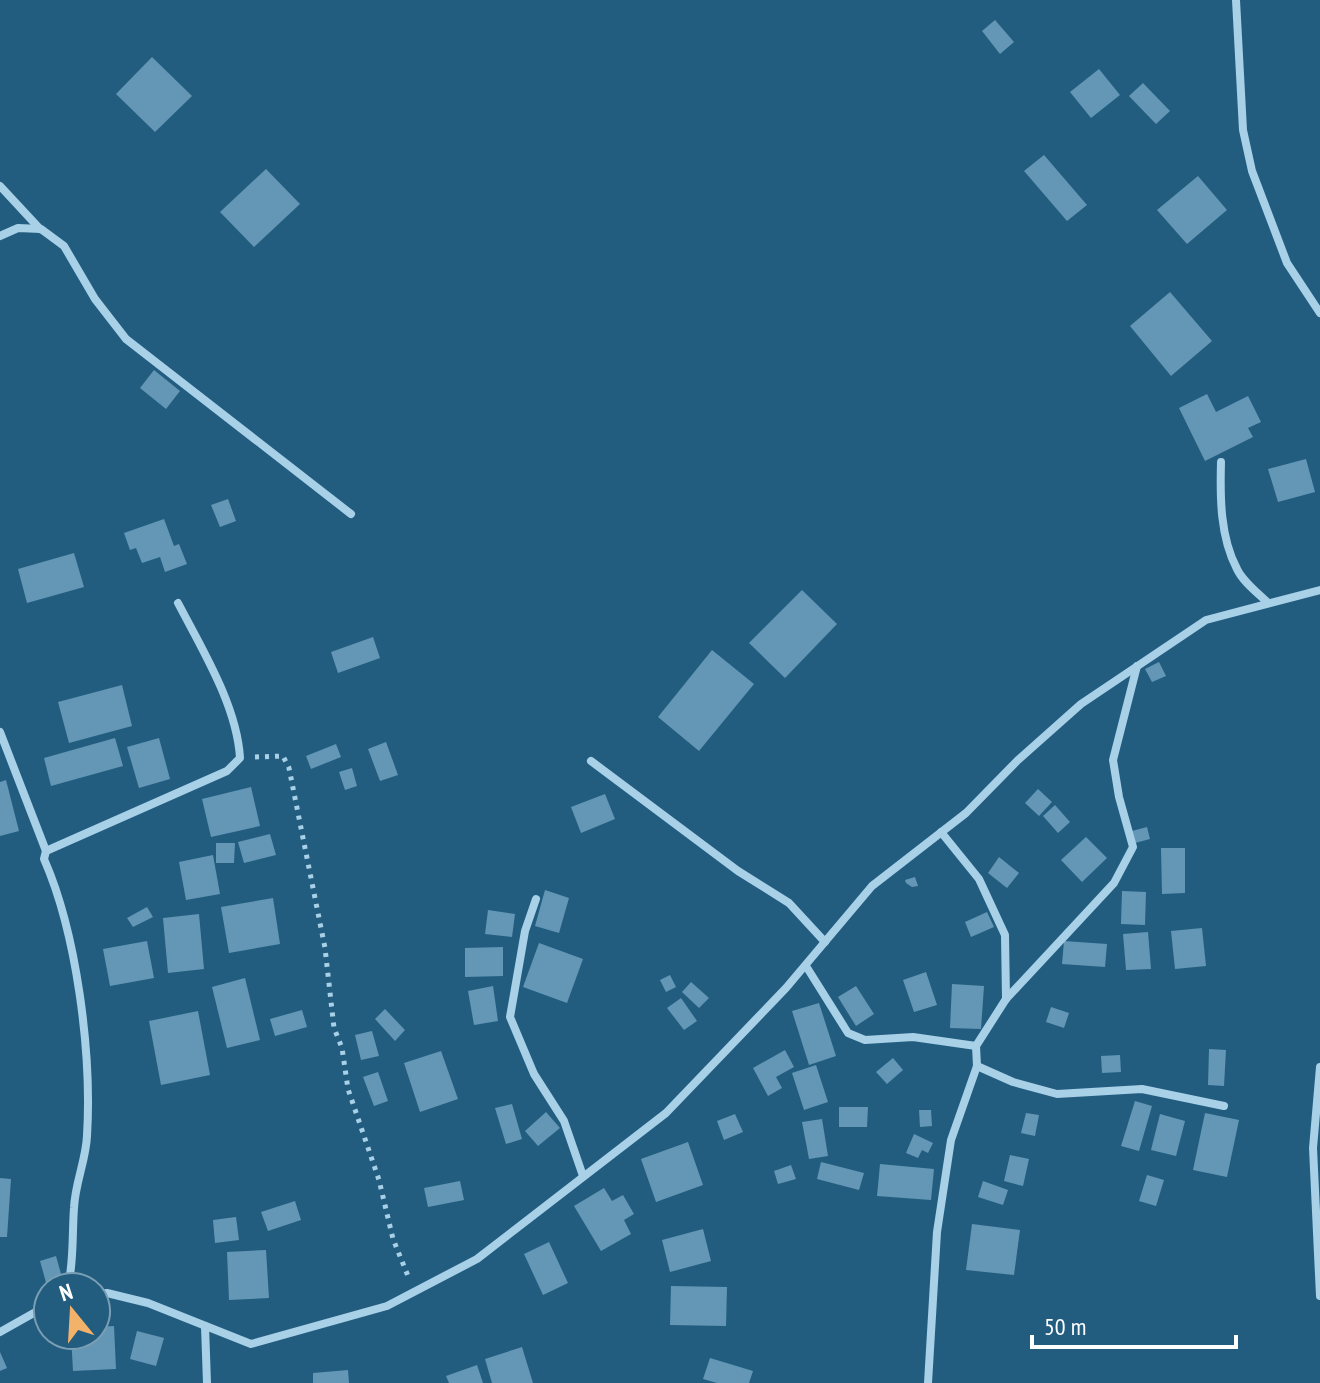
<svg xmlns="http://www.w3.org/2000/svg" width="1320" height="1383" font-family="'PT Sans Narrow',sans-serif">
<rect width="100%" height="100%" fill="#225d80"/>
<g fill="#6397b5">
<polygon points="995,20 1014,42 1000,54 982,31"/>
<polygon points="152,57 192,96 155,132 116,94"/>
<polygon points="1099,69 1120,95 1091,118 1070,92"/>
<polygon points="1143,83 1170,111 1156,124 1129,96"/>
<polygon points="1044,155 1087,205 1067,221 1024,171"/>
<polygon points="266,169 300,204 254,247 220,212"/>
<polygon points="1198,176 1227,210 1187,244 1157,210"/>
<polygon points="1170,292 1212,341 1171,376 1130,326"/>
<polygon points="154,370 180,391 166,409 140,388"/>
<polygon points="1207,394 1216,412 1248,396 1261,422 1248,428 1253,437 1205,461 1179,408"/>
<polygon points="1306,459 1315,492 1278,502 1268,469"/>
<polygon points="228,499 236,521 220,527 211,505"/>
<polygon points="164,519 174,546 179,544 187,564 165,572 160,557 142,563 136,548 130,550 124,533"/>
<polygon points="74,553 84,587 27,603 18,569"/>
<polygon points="802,590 837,624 785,678 749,643"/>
<polygon points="373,637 380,658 338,673 331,652"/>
<polygon points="712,650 754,684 699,751 658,717"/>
<polygon points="1159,662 1166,676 1152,682 1145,669"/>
<polygon points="122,685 132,726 69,743 58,702"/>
<polygon points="115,738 123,766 51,786 44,758"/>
<polygon points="159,738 170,779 139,788 127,747"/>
<polygon points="386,742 398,775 380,781 368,749"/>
<polygon points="336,744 341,757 311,769 306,756"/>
<polygon points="352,768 357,786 345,790 339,772"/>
<polygon points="6,780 19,831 0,836 0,782"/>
<polygon points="251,787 260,826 211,837 202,799"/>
<polygon points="1038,789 1052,802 1039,816 1025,803"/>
<polygon points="605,794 615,819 581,833 571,807"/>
<polygon points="1055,805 1070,822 1058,833 1043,816"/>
<polygon points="1147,827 1150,839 1135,843 1132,831"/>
<polygon points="270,834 276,855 244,863 238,842"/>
<polygon points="1086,837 1107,858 1082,882 1061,860"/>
<polygon points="216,843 235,843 234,863 216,863"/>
<polygon points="1161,848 1185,848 1185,893 1162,894"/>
<polygon points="213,855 220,894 186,900 179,862"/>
<polygon points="999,857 1019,873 1007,888 988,873"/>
<polygon points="915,877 918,886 912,887 906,883 905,880"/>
<polygon points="545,890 569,898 559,933 535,926"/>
<polygon points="1122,891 1146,892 1145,925 1121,924"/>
<polygon points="273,898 280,944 229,953 221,907"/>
<polygon points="147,907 153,917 133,927 127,918"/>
<polygon points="488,910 515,914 512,937 485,934"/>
<polygon points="987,912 994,927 971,937 965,922"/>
<polygon points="199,914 204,969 168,973 163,918"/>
<polygon points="1202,928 1206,966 1175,969 1171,931"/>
<polygon points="1148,932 1151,969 1126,970 1123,934"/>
<polygon points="147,941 154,978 110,986 103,949"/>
<polygon points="1064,941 1107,944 1105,967 1062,964"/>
<polygon points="539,943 583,959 567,1003 523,987"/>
<polygon points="503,947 503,976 465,977 465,948"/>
<polygon points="926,972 937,1005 914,1012 903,980"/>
<polygon points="670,975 676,987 666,992 660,980"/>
<polygon points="245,978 260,1040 227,1048 212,987"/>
<polygon points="691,982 709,998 699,1008 682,992"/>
<polygon points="952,984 984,986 981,1029 950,1028"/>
<polygon points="493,986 498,1021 474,1025 468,991"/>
<polygon points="856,986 874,1014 856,1026 838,997"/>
<polygon points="681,998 697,1021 684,1030 667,1008"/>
<polygon points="819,1003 836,1056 809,1065 792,1011"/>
<polygon points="1051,1007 1069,1013 1064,1028 1046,1022"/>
<polygon points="385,1009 405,1030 395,1041 375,1019"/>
<polygon points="302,1010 307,1027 275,1036 270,1019"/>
<polygon points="198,1011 210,1075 161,1085 149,1021"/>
<polygon points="372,1031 379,1056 361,1060 355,1035"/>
<polygon points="1209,1049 1226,1050 1224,1086 1208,1085"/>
<polygon points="785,1050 794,1067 776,1077 782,1088 768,1096 753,1068"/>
<polygon points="441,1051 458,1099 420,1112 404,1063"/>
<polygon points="1120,1055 1121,1072 1102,1073 1101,1056"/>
<polygon points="893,1058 903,1070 887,1084 876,1072"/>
<polygon points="816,1065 828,1102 804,1110 792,1073"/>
<polygon points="378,1072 388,1101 374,1106 363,1077"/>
<polygon points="1135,1101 1152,1106 1139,1151 1121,1146"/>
<polygon points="512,1104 522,1139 506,1144 495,1108"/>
<polygon points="839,1107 868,1107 867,1127 839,1127"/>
<polygon points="919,1110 931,1110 932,1126 920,1127"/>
<polygon points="546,1112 560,1128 538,1146 525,1131"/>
<polygon points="1026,1113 1039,1115 1035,1136 1021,1133"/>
<polygon points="1205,1113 1239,1120 1227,1177 1193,1170"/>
<polygon points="735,1114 743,1132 724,1140 717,1121"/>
<polygon points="1160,1114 1185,1121 1176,1156 1151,1150"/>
<polygon points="822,1119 828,1156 809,1159 802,1122"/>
<polygon points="914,1134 933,1143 928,1153 922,1150 918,1158 906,1153"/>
<polygon points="688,1142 703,1185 656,1202 641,1159"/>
<polygon points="1010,1155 1029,1159 1023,1186 1004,1181"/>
<polygon points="821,1162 864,1173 859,1190 817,1179"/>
<polygon points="880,1164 934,1169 931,1200 877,1196"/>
<polygon points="791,1165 796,1179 778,1184 774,1171"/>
<polygon points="1147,1175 1164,1180 1156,1206 1139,1201"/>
<polygon points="0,1178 11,1179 7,1237 0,1237"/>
<polygon points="460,1181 464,1200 428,1207 424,1188"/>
<polygon points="983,1181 1008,1190 1003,1205 978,1197"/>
<polygon points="604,1188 612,1201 623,1195 634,1214 624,1220 631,1234 601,1251 574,1206"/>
<polygon points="295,1201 301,1220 268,1231 261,1212"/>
<polygon points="236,1217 239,1240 215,1243 213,1220"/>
<polygon points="972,1224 1020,1230 1014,1275 966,1270"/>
<polygon points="703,1229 711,1261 670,1272 662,1240"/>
<polygon points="549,1242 568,1283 543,1295 524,1254"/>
<polygon points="266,1250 269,1298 229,1300 227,1252"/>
<polygon points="56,1256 63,1281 47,1286 40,1261"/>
<polygon points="671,1286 727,1287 726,1326 670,1325"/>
<polygon points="114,1326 116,1369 73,1371 71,1335 96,1335 96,1327"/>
<polygon points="137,1331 164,1338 156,1366 130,1359"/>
<polygon points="522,1347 533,1383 492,1383 485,1359"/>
<polygon points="0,1352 7,1368 0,1371"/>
<polygon points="710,1358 753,1371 749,1383 717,1383 703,1379"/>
<polygon points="477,1365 483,1383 449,1383 446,1376"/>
<polygon points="348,1370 349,1383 313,1383 313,1373"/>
</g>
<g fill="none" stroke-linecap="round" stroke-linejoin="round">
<polyline stroke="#a8d0e7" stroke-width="5" stroke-dasharray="4 6" stroke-linecap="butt" points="255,757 283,756 289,768 325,948 334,1028 342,1048 348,1089 379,1180 393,1239 408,1276"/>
<g stroke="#a8d0e7" stroke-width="8">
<polyline points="1236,0 1243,130 1252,171 1287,263 1320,313"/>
<polyline points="0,186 40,229"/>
<polyline points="0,236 18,228 41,229 64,246 95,299 126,339 351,514"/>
<path d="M1221 462C1220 497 1220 537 1237 569 1243 582 1258 593 1268 603"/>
<polyline points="0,732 46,851"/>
<polyline points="591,761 738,871 789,903 825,942"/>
<polyline points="941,832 979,879 1005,935 1006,999"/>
<polyline points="536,899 525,931 510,1017 534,1074 564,1121 583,1176"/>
<polyline points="806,966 848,1033 865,1040 913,1037 976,1046"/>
<polyline points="977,1066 1013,1082 1057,1094 1142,1089 1224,1106"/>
<polyline points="1320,1067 1313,1148 1320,1296"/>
<path d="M68 1287C74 1260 72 1235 74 1208 75 1183 86 1160 87 1136 92 1054 77 934 44 859L46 851 227 771 240 758C237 706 202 649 178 603"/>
<polyline points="96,1294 107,1293 148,1303 251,1344 387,1306 477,1259 666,1113 786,988 872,886 966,813 1018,760 1081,704 1206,620 1320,590"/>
<polyline points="205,1326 207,1383"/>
<polyline points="0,1332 48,1305"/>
<polyline points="928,1383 937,1232 951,1140 977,1066 976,1046 1006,999 1114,883 1133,847 1119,797 1113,760 1137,666"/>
</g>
</g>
<g transform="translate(72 1311) rotate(342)"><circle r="38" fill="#225d80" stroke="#7a9eb3" stroke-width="2"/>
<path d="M0-6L14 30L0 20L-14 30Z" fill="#f3b26a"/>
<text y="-12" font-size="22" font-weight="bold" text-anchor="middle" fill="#ffffff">N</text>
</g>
<path d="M1032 1335v12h204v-12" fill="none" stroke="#ffffff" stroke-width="4"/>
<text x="1044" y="1335" font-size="24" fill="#ffffff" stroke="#225d80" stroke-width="6" paint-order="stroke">50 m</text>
</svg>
